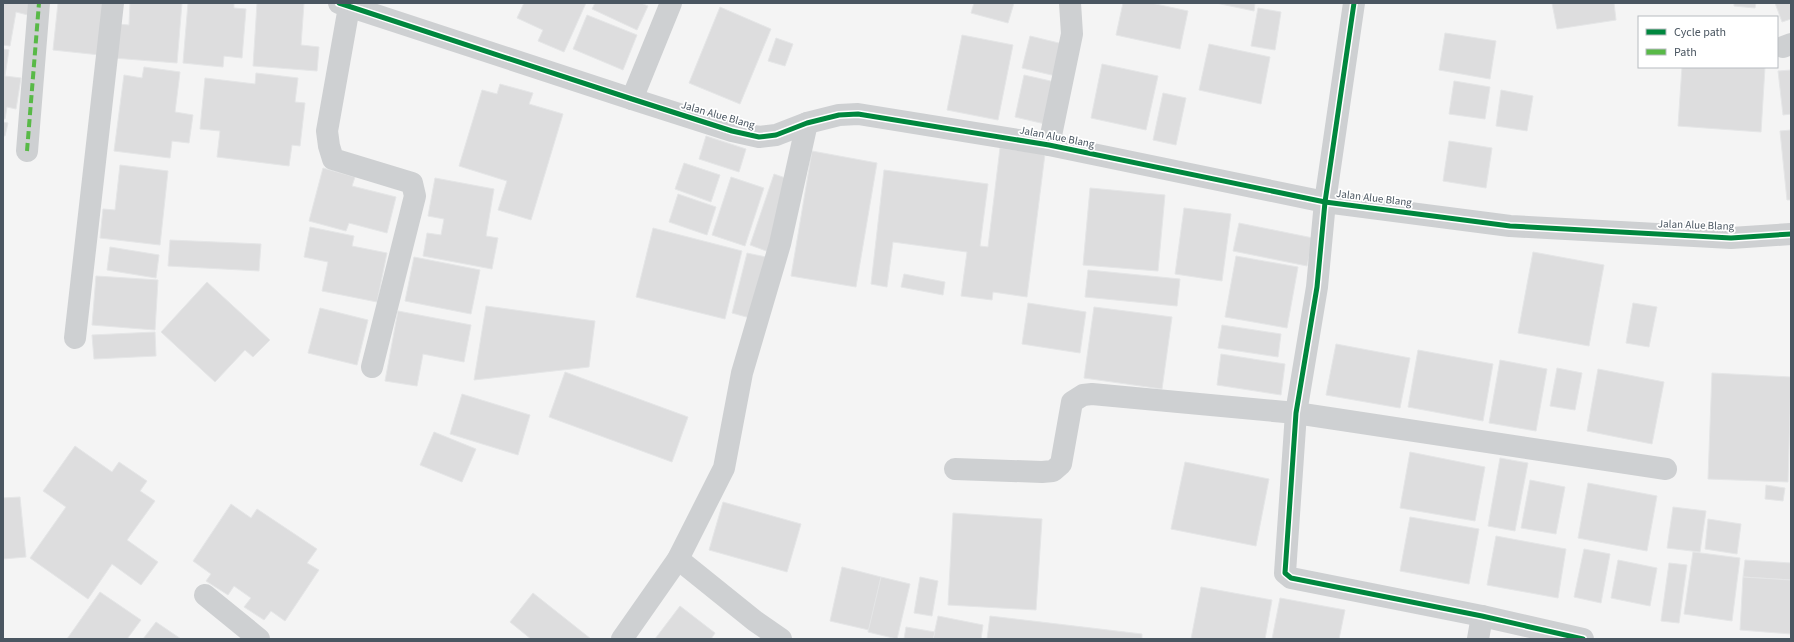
<svg xmlns="http://www.w3.org/2000/svg" width="1794" height="642" font-family="'Source Sans 3',sans-serif">
<rect width="100%" height="100%" fill="#f4f4f4"/>
<g fill="#ddddde" stroke="#e5e6e7">
<polygon points="3,3 30,3 28,15 16,12 10,46 3,45"/>
<polygon points="58,3 106,3 100,55 53,50"/>
<polygon points="130,3 182,3 177,63 114,58 117,24 129,25"/>
<polygon points="188,3 234,3 234,8 246,9 242,58 224,56 223,67 183,63"/>
<polygon points="257,3 304,3 301,45 319,47 317,71 253,66"/>
<polygon points="524,3 586,3 564,52 538,41 543,30 517,18"/>
<polygon points="595,3 641,3 648,6 637,30 592,9"/>
<polygon points="974,3 1014,3 1008,23 971,13"/>
<polygon points="1123,3 1151,3 1188,11 1180,49 1116,35"/>
<polygon points="1216,3 1255,3 1254,11"/>
<polygon points="1552,3 1614,3 1616,20 1557,29"/>
<polygon points="1734,3 1756,3 1755,8 1734,6"/>
<polygon points="1775,3 1791,3 1791,19 1782,22"/>
<polygon points="720,7 771,29 740,104 689,83"/>
<polygon points="1258,8 1281,12 1275,50 1251,46"/>
<polygon points="587,15 637,35 623,70 573,49"/>
<polygon points="1445,33 1496,41 1490,79 1439,70"/>
<polygon points="962,35 1013,45 998,120 947,110"/>
<polygon points="1030,36 1067,45 1060,77 1022,68"/>
<polygon points="776,38 793,44 785,66 768,61"/>
<polygon points="1209,44 1270,57 1261,104 1199,90"/>
<polygon points="3,49 9,50 5,76 21,78 16,109 7,107 5,119 3,119"/>
<polygon points="1102,64 1158,76 1146,130 1091,118"/>
<polygon points="144,67 180,72 175,112 193,115 189,143 172,141 170,158 114,151 124,75 142,78"/>
<polygon points="1682,67 1765,67 1761,132 1678,126"/>
<polygon points="1791,70 1791,114 1783,115 1778,71"/>
<polygon points="256,73 298,78 295,102 305,103 300,146 292,145 289,166 217,157 220,131 200,129 205,78 255,84"/>
<polygon points="1024,75 1055,82 1045,124 1015,117"/>
<polygon points="1454,81 1490,87 1485,119 1449,114"/>
<polygon points="500,84 533,93 529,104 563,114 531,220 498,210 507,181 459,166 482,90 497,94"/>
<polygon points="1501,90 1533,96 1527,131 1496,126"/>
<polygon points="1163,93 1186,98 1176,145 1153,140"/>
<polygon points="3,122 8,123 5,136 3,136"/>
<polygon points="1791,130 1791,200 1787,200 1780,131"/>
<polygon points="706,136 746,149 739,172 699,159"/>
<polygon points="1449,141 1492,148 1486,188 1443,181"/>
<polygon points="1000,148 1045,154 1027,297 993,292 992,300 961,296 967,252 893,242 887,287 871,284 884,170 988,184 980,246 988,247"/>
<polygon points="812,151 877,163 856,287 791,276"/>
<polygon points="684,163 720,175 711,202 675,189"/>
<polygon points="120,165 168,171 160,245 100,238 103,209 115,210"/>
<polygon points="323,168 355,177 352,186 396,197 387,233 349,223 346,231 309,221"/>
<polygon points="774,174 794,181 769,252 750,245"/>
<polygon points="731,177 764,188 745,246 712,235"/>
<polygon points="435,178 494,189 486,236 498,238 492,269 423,256 427,233 441,235 444,219 428,216"/>
<polygon points="1090,188 1165,195 1158,271 1083,265"/>
<polygon points="678,194 716,207 707,235 669,222"/>
<polygon points="1184,208 1231,214 1222,281 1175,274"/>
<polygon points="1239,223 1313,238 1307,266 1233,251"/>
<polygon points="310,227 354,236 352,246 387,253 377,302 322,291 328,262 304,257"/>
<polygon points="653,228 742,251 725,319 636,297"/>
<polygon points="170,240 261,244 259,271 168,266"/>
<polygon points="110,247 159,255 156,278 107,270"/>
<polygon points="1533,252 1604,265 1589,346 1518,333"/>
<polygon points="747,253 766,257 750,318 732,313"/>
<polygon points="1236,256 1298,267 1287,328 1225,317"/>
<polygon points="414,257 480,270 471,314 405,301"/>
<polygon points="1088,270 1180,279 1177,306 1085,297"/>
<polygon points="904,274 945,282 943,295 901,287"/>
<polygon points="96,276 158,280 155,330 92,325"/>
<polygon points="207,282 270,340 253,357 245,350 215,382 161,332"/>
<polygon points="1028,303 1086,312 1080,353 1022,344"/>
<polygon points="1633,303 1657,307 1649,347 1626,343"/>
<polygon points="486,306 595,321 589,367 474,380"/>
<polygon points="1094,307 1172,317 1162,389 1084,378"/>
<polygon points="320,308 368,320 357,365 308,353"/>
<polygon points="398,311 471,325 464,362 423,354 417,386 385,381"/>
<polygon points="1222,325 1281,334 1278,357 1218,348"/>
<polygon points="155,332 156,356 94,359 92,335"/>
<polygon points="1336,344 1410,358 1400,408 1326,395"/>
<polygon points="1418,350 1493,364 1483,421 1408,407"/>
<polygon points="1221,354 1285,364 1281,395 1217,385"/>
<polygon points="1500,360 1547,369 1536,431 1489,423"/>
<polygon points="1557,368 1582,373 1575,410 1550,406"/>
<polygon points="1598,369 1664,382 1652,444 1587,431"/>
<polygon points="565,372 688,417 672,462 549,417"/>
<polygon points="1712,373 1791,377 1788,482 1708,479"/>
<polygon points="462,394 530,415 518,455 450,434"/>
<polygon points="434,432 476,449 462,482 420,465"/>
<polygon points="75,446 112,472 119,462 147,481 140,491 155,501 127,540 158,562 141,585 112,564 88,599 30,558 66,507 43,491"/>
<polygon points="1410,452 1485,467 1475,521 1400,508"/>
<polygon points="1500,458 1528,463 1515,531 1488,526"/>
<polygon points="1185,462 1269,479 1256,546 1171,529"/>
<polygon points="1530,480 1565,487 1556,534 1521,528"/>
<polygon points="1588,483 1657,496 1647,551 1578,538"/>
<polygon points="1766,485 1785,488 1783,501 1765,499"/>
<polygon points="20,497 26,557 3,559 3,498"/>
<polygon points="723,502 801,524 787,572 709,550"/>
<polygon points="231,504 251,518 257,509 317,549 307,563 319,570 285,621 271,611 264,620 244,607 251,598 234,586 228,595 206,581 211,574 193,561"/>
<polygon points="1673,507 1706,511 1700,552 1667,548"/>
<polygon points="953,513 1042,519 1036,610 948,605"/>
<polygon points="1410,517 1479,529 1469,584 1400,571"/>
<polygon points="1708,519 1741,524 1737,554 1705,549"/>
<polygon points="1496,536 1566,549 1558,598 1487,585"/>
<polygon points="1584,549 1610,554 1601,603 1574,597"/>
<polygon points="1693,552 1740,558 1732,621 1684,614"/>
<polygon points="1618,560 1657,568 1650,606 1611,598"/>
<polygon points="1745,560 1791,563 1791,580 1743,577"/>
<polygon points="1669,563 1687,565 1679,623 1661,621"/>
<polygon points="842,567 881,577 869,630 830,621"/>
<polygon points="881,577 910,584 897,639 868,632"/>
<polygon points="920,577 938,581 932,616 914,613"/>
<polygon points="1743,577 1791,580 1791,634 1740,630"/>
<polygon points="1201,587 1272,600 1265,639 1191,639"/>
<polygon points="100,592 141,620 127,639 67,639"/>
<polygon points="533,593 591,639 531,639 510,622"/>
<polygon points="1280,598 1345,610 1339,639 1272,639"/>
<polygon points="680,606 715,633 711,639 655,639"/>
<polygon points="938,616 983,625 981,639 933,639"/>
<polygon points="990,616 1142,634 1142,639 987,639"/>
<polygon points="156,622 181,639 143,639"/>
<polygon points="906,627 935,632 933,639 904,639"/>
</g>
<g fill="none" stroke-linecap="round" stroke-linejoin="round">
<g stroke="#ced0d2" stroke-width="22">
<polyline points="339,3 632,99 732,131 759,137 776,135 807,123 839,115 858,114 1049,145 1325,202 1510,226 1731,238 1791,234"/>
<polyline points="1354,3 1325,202 1317,287 1296,413 1285,573 1291,578 1482,616 1583,639"/>
<polyline points="349,7 327,131 329,146 333,159 412,183 415,196 372,367"/>
<polyline points="1783,47 1791,44"/>
<polyline points="632,99 671,3"/>
<polyline points="1049,145 1072,34 1070,3"/>
<polyline points="27,151 39,3"/>
<polyline points="75,338 113,3"/>
<polyline points="955,469 1042,472 1053,471 1061,464 1072,402 1083,395 1092,394 1296,413 1666,469"/>
<polyline points="678,559 755,621 781,639"/>
<polyline points="205,595 259,639"/>
<polyline points="622,639 678,559 724,468 742,373 780,244 807,123"/>
<polyline points="1478,639 1482,616"/>
</g>
<polyline stroke="#58b947" stroke-width="4" stroke-dasharray="8 4" stroke-linecap="butt" points="27,151 39,3"/>
<g stroke="#fff" stroke-width="8">
<g id="cycleway">
<polyline points="339,3 632,99 732,131 759,137 776,135 807,123 839,115 858,114 1049,145 1325,202 1510,226 1731,238 1791,234"/>
<polyline points="1354,3 1325,202 1317,287 1296,413 1285,573 1291,578 1482,616 1583,639"/>
</g>
</g>
<use href="#cycleway" stroke="#00873e" stroke-width="5"/>
</g>
<g text-anchor="middle" dominant-baseline="central" stroke-width="3.5" stroke-linejoin="round" paint-order="stroke">
<g font-size="11" fill="#4a5661" stroke="#fff">
<text transform="translate(718 115) rotate(16)">Jalan Alue Blang</text>
<text transform="translate(1057 137) rotate(11)">Jalan Alue Blang</text>
<text transform="translate(1374 198) rotate(7)">Jalan Alue Blang</text>
<text transform="translate(1696 225) rotate(2)">Jalan Alue Blang</text>
</g>
</g>
<rect width="1794" height="642" fill="none" stroke="#4a5661" stroke-width="8"/>
<rect x="1638" y="16" width="140" height="52" fill="#ffffff" stroke="#b7bbc0"/>
<rect x="1646" y="29" width="20" height="6" fill="#00873e" stroke="#b7bbc0"/>
<text x="1674" y="36" font-size="12" fill="#4a5661">Cycle path</text>
<rect x="1646" y="49" width="20" height="6" fill="#58b947" stroke="#b7bbc0"/>
<text x="1674" y="56" font-size="12" fill="#4a5661">Path</text>
</svg>
